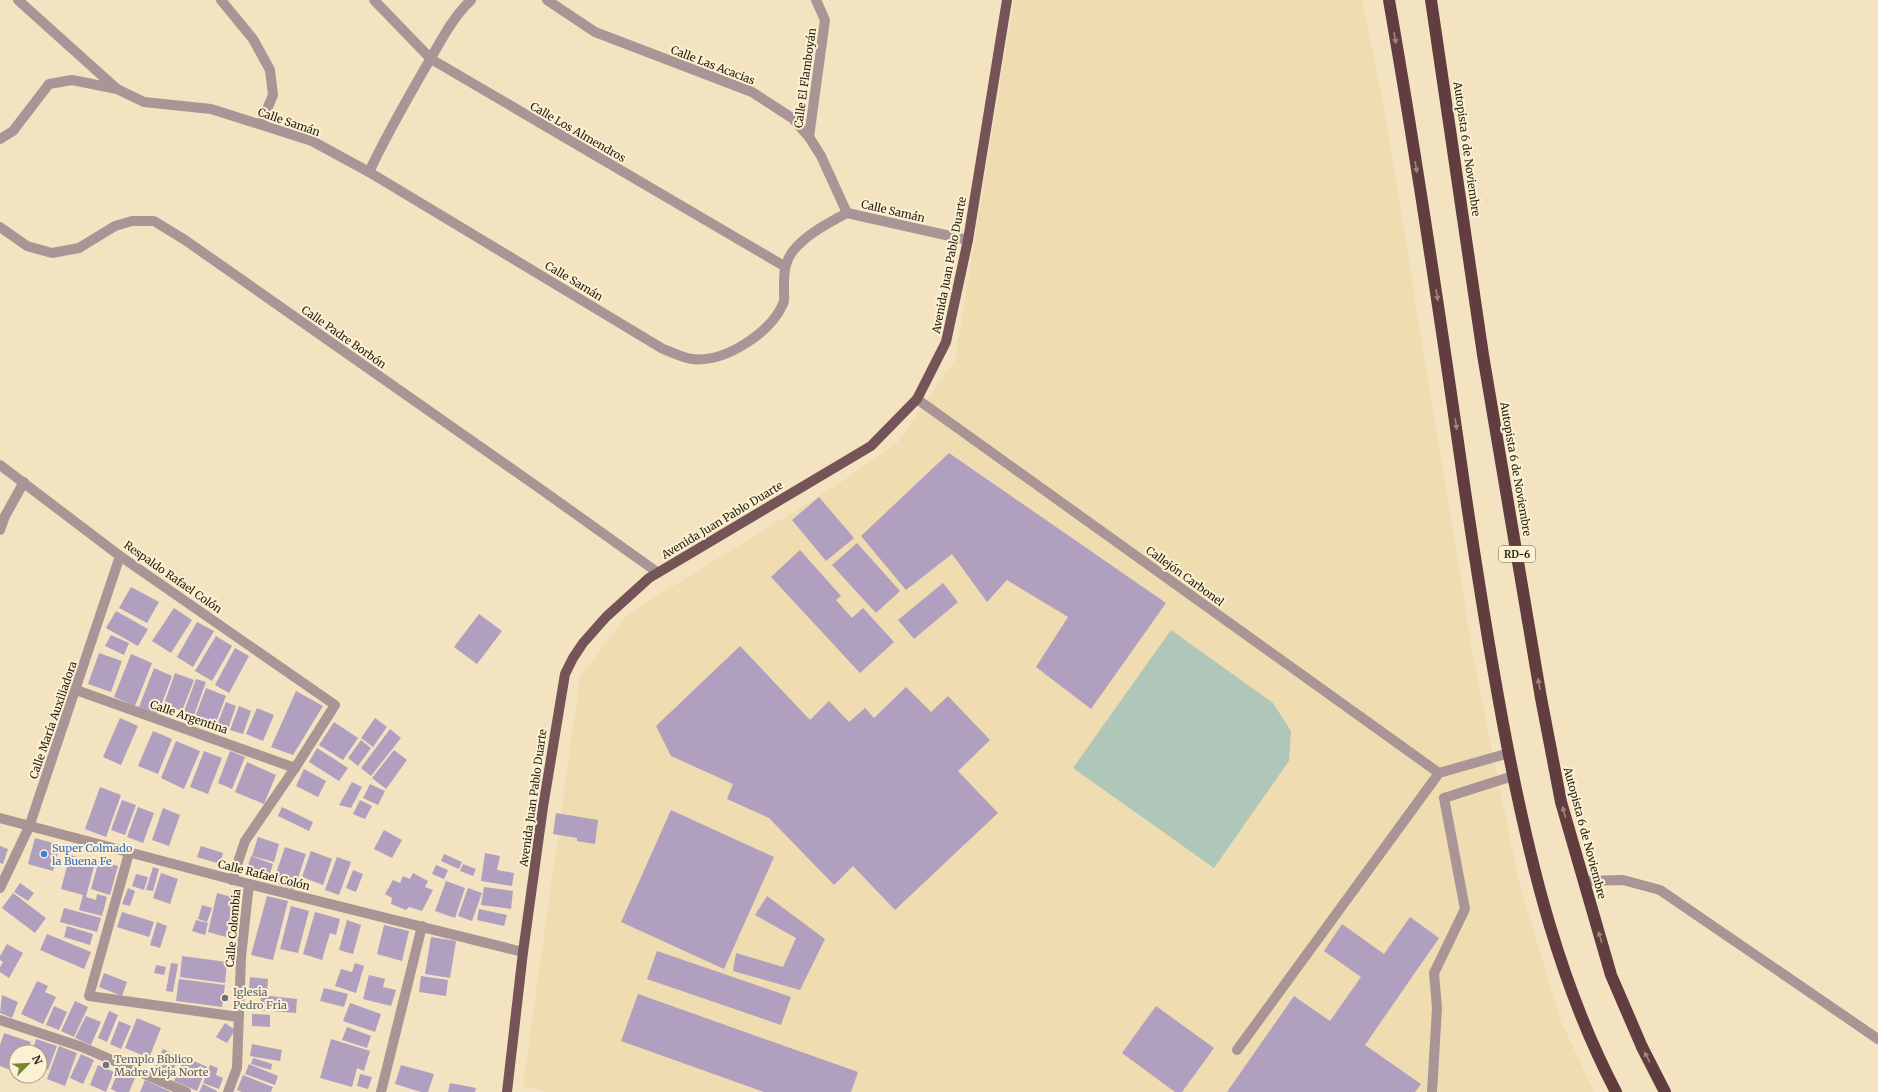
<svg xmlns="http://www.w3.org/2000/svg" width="1878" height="1092" font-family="Merriweather,serif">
<rect width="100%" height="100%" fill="#f3e3c0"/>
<polygon fill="#efdcb1" points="1014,0 1362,0 1383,102 1473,655 1518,878 1560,1019 1594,1092 545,1092 523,1086 580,677 628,614 837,485 898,442 955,360"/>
<polygon fill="#aec7b8" points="1171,630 1273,703 1291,731 1289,761 1214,868 1073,768"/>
<g fill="#b09fbf">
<polygon points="949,453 1166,603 1091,709 1036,667 1068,617 1007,580 987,602 952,554 906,590 861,536"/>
<polygon points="819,497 854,538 826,561 792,520"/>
<polygon points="857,543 900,591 876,613 832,565"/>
<polygon points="800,550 841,596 836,600 852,618 863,608 894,642 860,673 771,577"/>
<polygon points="943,583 958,602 914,639 898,620"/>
<polygon points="131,587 159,602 147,623 119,608"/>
<polygon points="174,608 192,620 171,653 152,641"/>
<polygon points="116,611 148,629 138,646 106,628"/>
<polygon points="479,614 502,631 477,664 454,647"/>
<polygon points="197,622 214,631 193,667 177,657"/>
<polygon points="111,635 129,643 124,655 105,646"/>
<polygon points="216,636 232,646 212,681 195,671"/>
<polygon points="740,646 810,720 829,701 849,722 865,708 874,718 906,687 931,712 948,696 990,740 958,771 998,813 895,910 853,866 834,885 769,818 727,799 733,784 671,756 656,726"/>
<polygon points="235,648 249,656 229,693 215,685"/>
<polygon points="99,653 122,661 111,692 88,684"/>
<polygon points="131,654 152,663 135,706 114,697"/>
<polygon points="154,668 172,676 158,714 139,707"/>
<polygon points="175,673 194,680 182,711 164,704"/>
<polygon points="196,679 206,682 193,718 183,714"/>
<polygon points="206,688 226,696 215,725 195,717"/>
<polygon points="296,691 323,706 293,755 271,747"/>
<polygon points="226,702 236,706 228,729 217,725"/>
<polygon points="239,706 251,711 243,734 230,730"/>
<polygon points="257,708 274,715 263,741 246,734"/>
<polygon points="120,718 138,726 121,765 103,757"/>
<polygon points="375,718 387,727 373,747 361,738"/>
<polygon points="334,722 358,738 343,760 319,745"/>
<polygon points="390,729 401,738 371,776 361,768"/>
<polygon points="153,731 172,739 158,774 138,766"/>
<polygon points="361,740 371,748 358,766 348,758"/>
<polygon points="176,741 200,751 184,789 161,778"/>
<polygon points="317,748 348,768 339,781 309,762"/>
<polygon points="394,750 407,760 386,789 372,778"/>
<polygon points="204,751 222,758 208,794 190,787"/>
<polygon points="230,751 245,757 232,789 218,783"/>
<polygon points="247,762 276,775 264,804 235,792"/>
<polygon points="304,769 326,781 318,797 296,786"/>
<polygon points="352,782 362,787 351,808 339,805"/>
<polygon points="370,784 385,791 378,805 363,798"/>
<polygon points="100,787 121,795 106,837 85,829"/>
<polygon points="122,800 136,805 125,835 111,830"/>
<polygon points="360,800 372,806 365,819 353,814"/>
<polygon points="138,807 154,813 143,843 127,837"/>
<polygon points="282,807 313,822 309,831 278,816"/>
<polygon points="163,808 180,815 169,846 152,840"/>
<polygon points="671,810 774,857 724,969 621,922"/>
<polygon points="556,813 598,820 595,844 577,841 577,838 553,834"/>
<polygon points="384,830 402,840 392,858 374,849"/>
<polygon points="258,837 279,844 274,862 252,856"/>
<polygon points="35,838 60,845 53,871 28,864"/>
<polygon points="0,846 8,849 3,864 0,863"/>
<polygon points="201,846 223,853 220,864 197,857"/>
<polygon points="285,847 306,854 294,890 273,882"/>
<polygon points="311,851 332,859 323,885 302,877"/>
<polygon points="485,853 500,856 497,870 514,873 512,886 481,881"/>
<polygon points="444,854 462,862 459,869 441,861"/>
<polygon points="70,855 95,862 86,897 96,900 97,894 107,897 102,916 79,910 83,895 61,889"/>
<polygon points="251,856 273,864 268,879 246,872"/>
<polygon points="337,857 351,862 339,895 325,890"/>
<polygon points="99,860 118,866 110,895 91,889"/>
<polygon points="463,864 476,869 473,876 460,871"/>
<polygon points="436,865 448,870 444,879 432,874"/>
<polygon points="153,867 159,869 153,891 146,890"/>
<polygon points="353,870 363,874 356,892 346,888"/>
<polygon points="161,873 178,879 170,904 153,898"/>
<polygon points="413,873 428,881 425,887 433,890 422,911 409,907 406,910 391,904 392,898 385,894 393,880 400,883 403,876 410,879"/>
<polygon points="136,874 148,877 144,890 132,886"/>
<polygon points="446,881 465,888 455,918 435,911"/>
<polygon points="20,883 34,893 28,901 14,892"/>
<polygon points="484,887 513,891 511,909 481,905"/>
<polygon points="128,888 135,891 130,906 122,904"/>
<polygon points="468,888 482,893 472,921 458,916"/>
<polygon points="13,893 46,918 35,933 2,908"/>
<polygon points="217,893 235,898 226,937 208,932"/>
<polygon points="267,896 288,901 273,960 251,955"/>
<polygon points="767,896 825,939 800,990 733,971 736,953 783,967 796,938 755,915"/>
<polygon points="202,905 212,908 207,922 198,919"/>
<polygon points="291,906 309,911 298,953 280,949"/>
<polygon points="64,908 101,918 97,932 60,922"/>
<polygon points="479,909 507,915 504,926 477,920"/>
<polygon points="122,912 154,922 149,937 117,927"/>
<polygon points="315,912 340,919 336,935 330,933 322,960 303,954"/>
<polygon points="1410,917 1439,938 1365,1045 1421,1084 1415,1092 1227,1092 1294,996 1330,1021 1361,977 1324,951 1342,924 1384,954"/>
<polygon points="196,920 208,923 205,935 192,931"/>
<polygon points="347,920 361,925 353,954 339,950"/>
<polygon points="157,922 167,926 160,948 150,945"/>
<polygon points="384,925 409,931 402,961 377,954"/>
<polygon points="67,926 93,934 90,945 64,937"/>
<polygon points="47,934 91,952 84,969 40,950"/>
<polygon points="431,937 456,941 450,978 425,974"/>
<polygon points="7,944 23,953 9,978 0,972 0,967 3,962 0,960 0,956"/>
<polygon points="657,951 791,997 781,1025 647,979"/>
<polygon points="182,956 227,962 225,983 180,977"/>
<polygon points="171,963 178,964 173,992 166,991"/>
<polygon points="355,963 364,966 356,993 335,986 341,969 352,972"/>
<polygon points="156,965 166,967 164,975 154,973"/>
<polygon points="104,973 127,982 122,996 99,987"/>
<polygon points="369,975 385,979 383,987 396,990 391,1006 363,999"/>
<polygon points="421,976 448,980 446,996 419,992"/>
<polygon points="250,977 268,979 267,993 249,991"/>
<polygon points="179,979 225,985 222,1007 176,1001"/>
<polygon points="37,981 48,986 45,992 56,997 43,1024 21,1014"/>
<polygon points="324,988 348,994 344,1007 320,1001"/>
<polygon points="638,994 858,1072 851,1092 764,1092 621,1041"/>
<polygon points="2,995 18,1002 12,1018 0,1013"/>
<polygon points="261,995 297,999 296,1013 260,1010"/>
<polygon points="75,1001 88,1007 74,1037 61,1031"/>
<polygon points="350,1003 381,1014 375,1032 343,1021"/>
<polygon points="54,1006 67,1012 59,1030 46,1025"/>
<polygon points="1156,1006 1214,1048 1182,1092 1175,1092 1122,1053"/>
<polygon points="109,1011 118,1015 107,1042 98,1038"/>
<polygon points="252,1014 270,1015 270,1027 252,1026"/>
<polygon points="86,1016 101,1022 91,1045 75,1038"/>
<polygon points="137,1018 161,1028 149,1058 125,1048"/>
<polygon points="119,1021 131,1026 121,1049 110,1044"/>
<polygon points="225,1023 235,1030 227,1043 216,1037"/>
<polygon points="347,1027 371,1036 367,1048 342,1040"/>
<polygon points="4,1033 31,1042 27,1052 16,1052 16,1072 0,1066 0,1045"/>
<polygon points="36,1039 57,1046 48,1070 40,1067 40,1052 32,1052"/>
<polygon points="331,1039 370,1051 364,1071 357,1068 352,1087 320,1078"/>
<polygon points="252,1044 282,1050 280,1061 250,1056"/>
<polygon points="59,1046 77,1053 65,1086 47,1079"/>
<polygon points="163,1049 179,1057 169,1079 153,1072"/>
<polygon points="81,1054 94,1060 83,1084 70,1078"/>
<polygon points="185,1057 207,1067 197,1091 174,1081"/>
<polygon points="253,1058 272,1064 271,1070 251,1064"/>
<polygon points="249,1064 278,1076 275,1085 245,1074"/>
<polygon points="98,1065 114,1072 106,1092 90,1085"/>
<polygon points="210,1065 218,1068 216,1075 223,1078 219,1089 203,1083"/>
<polygon points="401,1065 434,1074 428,1092 421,1092 395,1084"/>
<polygon points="119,1069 136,1076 129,1092 117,1092 111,1089"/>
<polygon points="360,1074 372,1077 368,1089 357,1086"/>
<polygon points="243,1075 273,1087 271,1092 242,1092 237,1090"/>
<polygon points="145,1080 171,1092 140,1092"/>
<polygon points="450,1083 476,1088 475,1092 448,1092"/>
<polygon points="203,1084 217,1091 217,1092 199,1092"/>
</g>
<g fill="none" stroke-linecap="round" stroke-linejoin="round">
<g stroke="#a99596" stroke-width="10">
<path d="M18 0 117 89 144 102 211 109 312 141 369 172 663 349C672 352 683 358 692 359 725 363 770 333 783 304 785 300 784 295 784 292 784 277 783 264 793 251 806 234 829 223 847 213L968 240"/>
<polyline points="221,0 253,39 270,70 273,95 261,124"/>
<polyline points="374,0 431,59 784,266"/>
<polyline points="547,0 595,32 752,92 792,118 809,137 821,156 847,213"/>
<polyline points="809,137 825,20 816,0"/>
<polyline points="0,139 13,131 49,84 72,80 117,89"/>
<path d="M369 172C387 134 407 99 428 63 441 41 452 18 471 0"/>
<polyline points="0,227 27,246 52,253 79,248 115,226 132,221 154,221 185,240 542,490 657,572"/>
<polyline points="917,399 1439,773"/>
<polyline points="0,465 120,556 335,705 295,768 245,841 232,880"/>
<polyline points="0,530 5,516 24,482"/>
<polyline points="76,690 295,768"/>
<polyline points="0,818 249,884 523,952"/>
<polyline points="129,853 89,996 239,1017"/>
<polyline points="1583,881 1623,880 1660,890 1878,1039"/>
<polyline points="0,888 29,827 120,556"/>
<polyline points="0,1020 82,1047 186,1092"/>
<polyline points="1237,1050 1439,773 1509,753"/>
<polyline points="228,1092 237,1068 241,957 249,884"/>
<polyline points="381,1092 422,926"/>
<polyline points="1432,1092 1437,1008 1434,973 1465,909 1444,798 1513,776"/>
</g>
<polyline stroke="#755457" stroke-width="10" points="507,1092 523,952 543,807 565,674 573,658 583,643 606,617 649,578 871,446 917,399 946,342 968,240 1007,0"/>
<g stroke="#623d40" stroke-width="12">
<path d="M1389 0C1417 161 1441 322 1464 484 1477 573 1491 662 1508 750 1531 867 1560 985 1616 1092"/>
<polyline points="1431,0 1483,355 1541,698 1561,802 1611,975 1642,1047 1665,1092"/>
</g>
</g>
<defs><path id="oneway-solid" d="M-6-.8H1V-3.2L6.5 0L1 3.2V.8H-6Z"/></defs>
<g fill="#a0857b">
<use href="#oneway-solid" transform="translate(1395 38) rotate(80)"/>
<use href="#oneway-solid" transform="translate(1416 167) rotate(81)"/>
<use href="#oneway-solid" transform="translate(1437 295) rotate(81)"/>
<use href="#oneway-solid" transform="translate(1456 424) rotate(82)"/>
<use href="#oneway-solid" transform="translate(1539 684) rotate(-100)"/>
<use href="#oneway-solid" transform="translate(1564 812) rotate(-105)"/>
<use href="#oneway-solid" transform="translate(1600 937) rotate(-107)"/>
<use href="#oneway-solid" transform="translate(1647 1057) rotate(-117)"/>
</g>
<circle fill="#3f7fe0" stroke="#fdf1d4" stroke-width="1.5" cx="44" cy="854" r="4"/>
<g fill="#6b7280" stroke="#fdf1d4" stroke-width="1.5">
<circle cx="225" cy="998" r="4"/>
<circle cx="106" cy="1065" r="4"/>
</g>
<g text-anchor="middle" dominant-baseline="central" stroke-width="4" stroke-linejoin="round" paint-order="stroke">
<rect fill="#fdf1d4" stroke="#68604e" stroke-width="1" x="1499" y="546" width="36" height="16" rx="3"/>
<g font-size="10" font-weight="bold" fill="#282215">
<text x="1517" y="554">RD-6</text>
</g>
<g font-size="11" fill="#282215" stroke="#fdf1d4">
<text transform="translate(713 65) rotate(21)">Calle Las Acacias</text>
<text transform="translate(805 78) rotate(-82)">Calle El Flamboyán</text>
<text transform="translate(289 122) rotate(19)">Calle Samán</text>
<text transform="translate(578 132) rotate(30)">Calle Los Almendros</text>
<text transform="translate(1467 149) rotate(82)">Autopista 6 de Noviembre</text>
<text transform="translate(893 211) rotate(13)">Calle Samán</text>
<text transform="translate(949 265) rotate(-79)">Avenida Juan Pablo Duarte</text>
<text transform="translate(574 281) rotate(31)">Calle Samán</text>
<text transform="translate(344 337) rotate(35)">Calle Padre Borbón</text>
<text transform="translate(1516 469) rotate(80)">Autopista 6 de Noviembre</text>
<text transform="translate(722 520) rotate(-31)">Avenida Juan Pablo Duarte</text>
<text transform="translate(1185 576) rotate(36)">Callejón Carbonel</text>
<text transform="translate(173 577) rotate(35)">Respaldo Rafael Colón</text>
<text transform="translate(189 717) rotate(19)">Calle Argentina</text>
<text transform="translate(53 720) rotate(-71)">Calle María Auxiliadora</text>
<text transform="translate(533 798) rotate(-82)">Avenida Juan Pablo Duarte</text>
<text transform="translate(1585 833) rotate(75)">Autopista 6 de Noviembre</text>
<text transform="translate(264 875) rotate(14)">Calle Rafael Colón</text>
<text transform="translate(233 928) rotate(-85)">Calle Colombia</text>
</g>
<g font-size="11" fill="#366cbe" stroke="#fdf1d4" text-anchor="start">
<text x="52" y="848">Super Colmado<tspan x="52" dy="13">la Buena Fe</tspan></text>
</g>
<g font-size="11" fill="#5b616d" stroke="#fdf1d4" text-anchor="start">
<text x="233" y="992">Iglesia<tspan x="233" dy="13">Pedro Fria</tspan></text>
<text x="114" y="1059">Templo Bíblico<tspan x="114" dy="13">Madre Vieja Norte</tspan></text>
</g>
</g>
<g transform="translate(28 1064) rotate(66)"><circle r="19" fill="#fdf1d4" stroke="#a89e88"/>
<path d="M0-3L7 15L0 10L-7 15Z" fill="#788634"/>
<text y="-6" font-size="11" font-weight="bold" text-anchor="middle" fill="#282215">N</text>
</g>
</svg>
